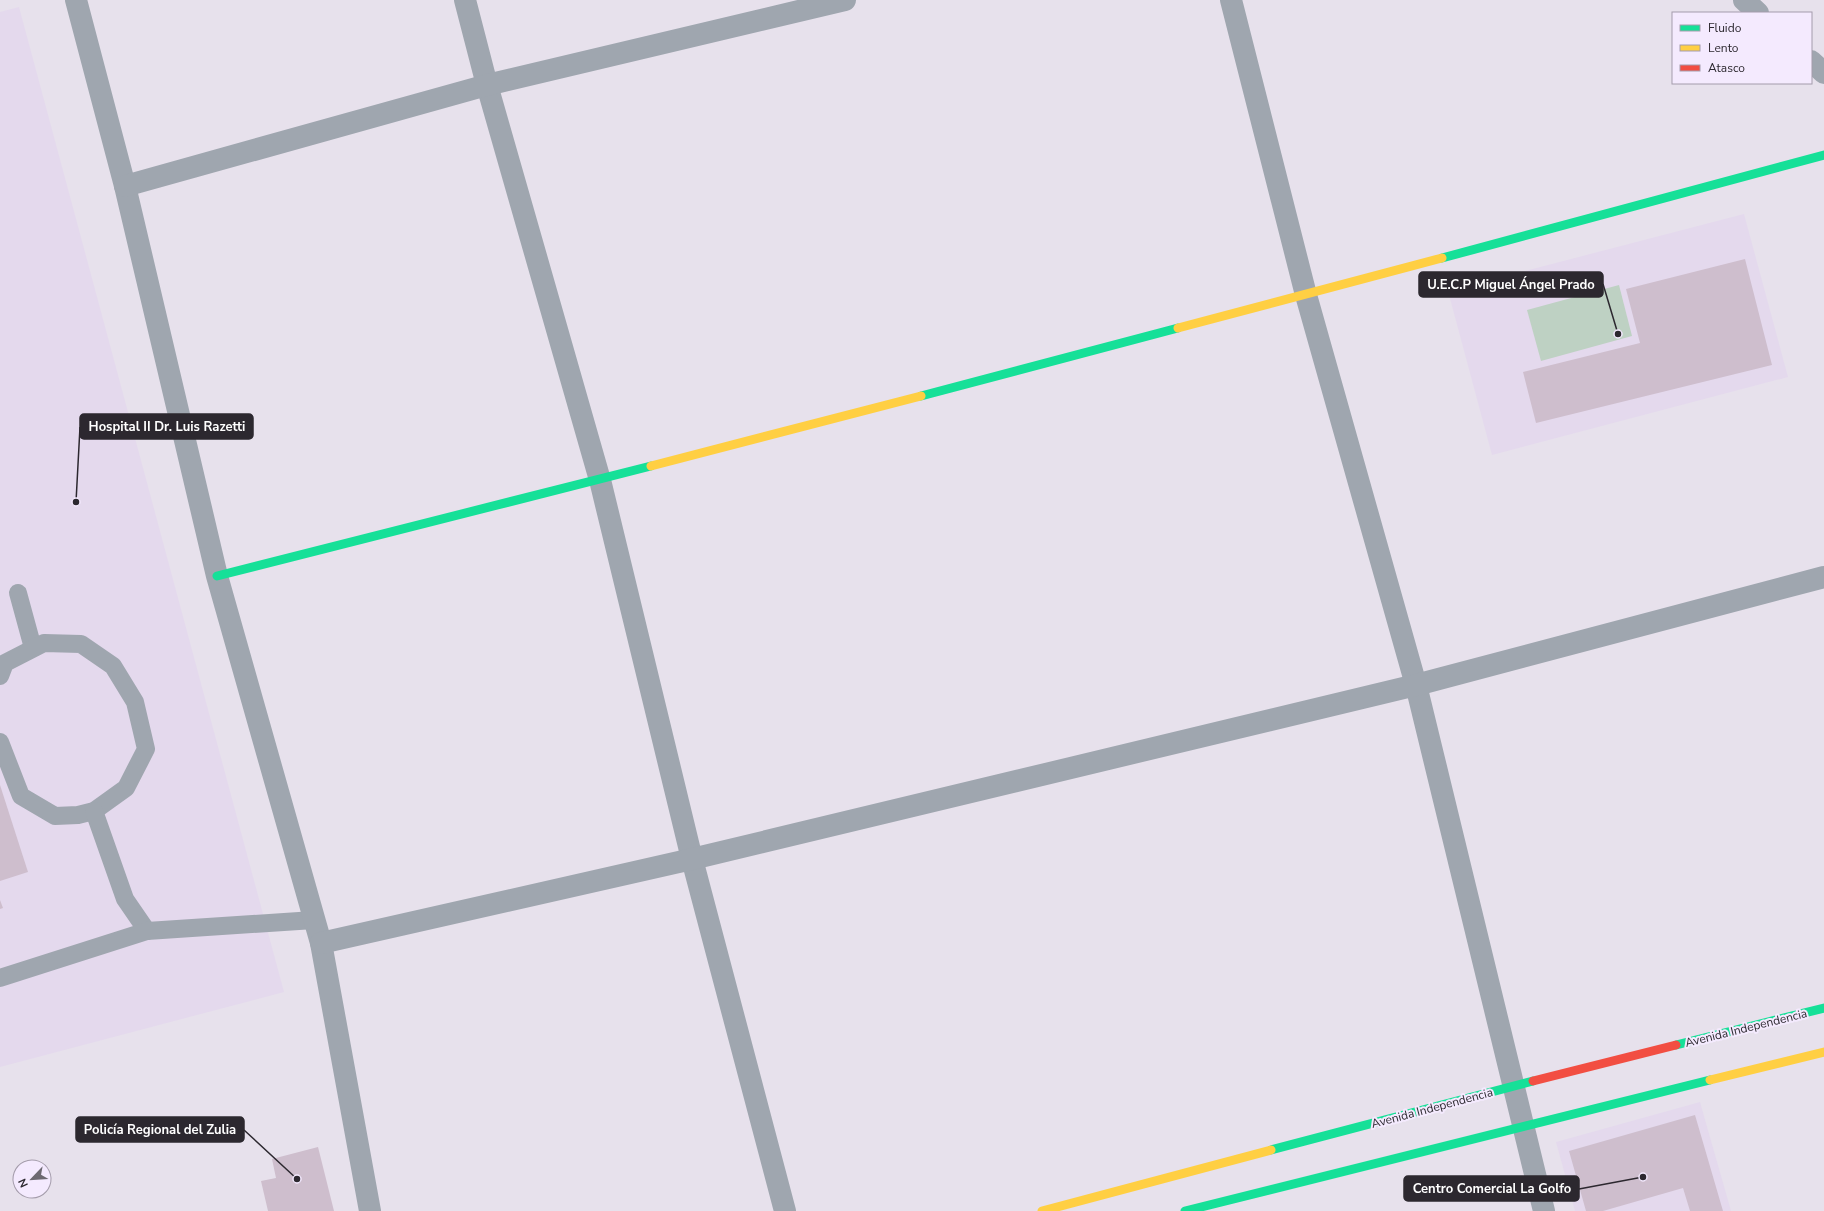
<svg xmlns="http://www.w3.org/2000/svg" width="1824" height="1211" font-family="'Nunito Sans',sans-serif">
<rect width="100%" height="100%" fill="#e7e1ec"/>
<g fill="#e4d9ed">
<polygon points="19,7 284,992 0,1067 0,12"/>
<polygon points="1744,214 1788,377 1492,455 1448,291"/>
<polygon points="1700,1102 1731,1211 1575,1211 1556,1142"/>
</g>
<polygon fill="#bed1c3" points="1619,285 1632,336 1541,361 1527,310"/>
<g fill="#cebecd">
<polygon points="1745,259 1772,365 1536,423 1523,372 1640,343 1626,289"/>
<polygon points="0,785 28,872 0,881"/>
<polygon points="0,900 3,908 0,909"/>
<polygon points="1695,1115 1723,1211 1690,1211 1683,1188 1603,1211 1586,1211 1569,1151"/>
<polygon points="318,1147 334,1211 268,1211 261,1181 276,1178 272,1159"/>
</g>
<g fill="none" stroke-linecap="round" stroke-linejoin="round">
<g stroke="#9fa6af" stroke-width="18">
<polyline points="18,593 33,648"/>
<polyline points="0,676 5,663 44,643 81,644 113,666 135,702 146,749 126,788 94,811 78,815 55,816 21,796 0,742"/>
<polyline points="94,811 125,899 147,931"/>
<polyline points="0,978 147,931 314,920"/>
</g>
<g stroke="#9fa6af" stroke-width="22">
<polyline points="76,0 125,186 217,576 321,943 370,1211"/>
<polyline points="465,0 487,85 600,480 692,859 785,1211"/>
<polyline points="1231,0 1306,295 1416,685 1544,1211"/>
<polyline points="1744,0 1758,13"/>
<polyline points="1811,61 1824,73"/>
<polyline points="125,186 487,85 845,0"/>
<polyline points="321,943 692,859 1416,685 1824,577"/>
</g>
<g stroke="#16e098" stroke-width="9">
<polyline points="1442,258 1824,155"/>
<polyline points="921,396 1178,328"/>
<polyline points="217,576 651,466"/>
<polyline points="1676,1045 1824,1008"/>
<polyline points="1271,1150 1533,1081"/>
<polyline points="1185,1211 1710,1080"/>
</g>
<g stroke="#ffcf43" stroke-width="9">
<polyline points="1178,328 1442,258"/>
<polyline points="651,466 921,396"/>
<polyline points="1710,1080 1824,1052"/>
<polyline points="1042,1211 1271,1150"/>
</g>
<polyline stroke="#f24e42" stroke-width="9" points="1533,1081 1676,1045"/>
</g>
<g text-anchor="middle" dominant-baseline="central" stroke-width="4" stroke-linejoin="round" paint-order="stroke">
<g font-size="12" fill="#2c282f" stroke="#f4eafe">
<text transform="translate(1746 1028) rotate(-14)">Avenida Independencia</text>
<text transform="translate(1432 1108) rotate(-15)">Avenida Independencia</text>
</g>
</g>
<path fill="none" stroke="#2c282f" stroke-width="1.5" d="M1618 334L1603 284M76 502L80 427M297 1179L244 1130M1643 1177L1579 1189"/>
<g fill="#2c282f" stroke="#f4eafe" stroke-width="1.5">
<circle cx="1618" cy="334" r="4"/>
<circle cx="76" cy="502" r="4"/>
<circle cx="297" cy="1179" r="4"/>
<circle cx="1643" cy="1177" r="4"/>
</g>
<g fill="#2c282f" stroke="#2c282f" stroke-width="1.5">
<rect x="1419" y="272" width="184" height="25" rx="4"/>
<rect x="80" y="414" width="173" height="25" rx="4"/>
<rect x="76" y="1117" width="168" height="25" rx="4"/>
<rect x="1404" y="1176" width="175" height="25" rx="4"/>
</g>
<g font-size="13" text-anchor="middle" font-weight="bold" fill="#fff">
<text x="1511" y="289">U.E.C.P Miguel Ángel Prado</text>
<text x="167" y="431">Hospital II Dr. Luis Razetti</text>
<text x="160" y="1134">Policía Regional del Zulia</text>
<text x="1492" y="1193">Centro Comercial La Golfo</text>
</g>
<rect x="1672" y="12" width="140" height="72" fill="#f4eafe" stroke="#a49cab"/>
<rect x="1680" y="25" width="20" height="6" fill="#16e098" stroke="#a49cab"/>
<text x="1708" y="32" font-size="12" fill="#2c282f">Fluido</text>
<rect x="1680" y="45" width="20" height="6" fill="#ffcf43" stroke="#a49cab"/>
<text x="1708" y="52" font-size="12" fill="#2c282f">Lento</text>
<rect x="1680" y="65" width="20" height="6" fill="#f24e42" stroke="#a49cab"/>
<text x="1708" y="72" font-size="12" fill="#2c282f">Atasco</text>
<g transform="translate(32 1179) rotate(245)"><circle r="19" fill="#f4eafe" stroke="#a49cab"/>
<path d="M0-3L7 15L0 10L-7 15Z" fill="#6d6971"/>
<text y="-6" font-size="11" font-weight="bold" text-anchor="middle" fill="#2c282f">N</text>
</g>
</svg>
